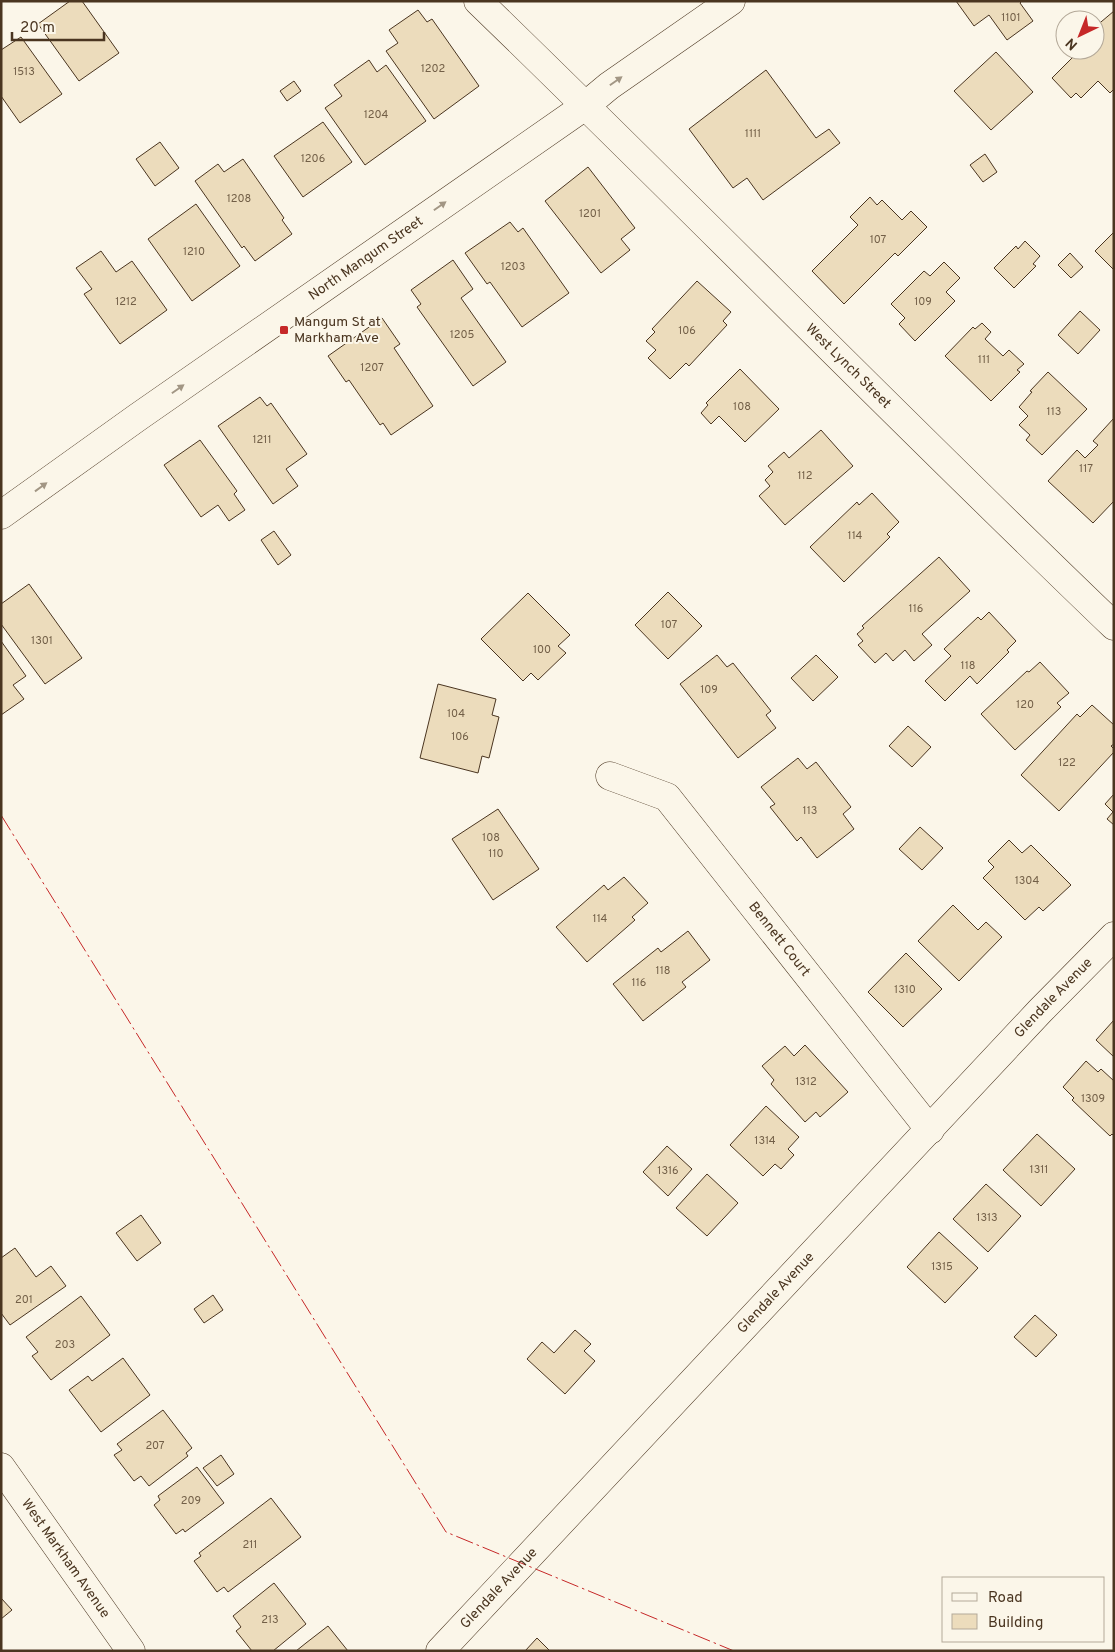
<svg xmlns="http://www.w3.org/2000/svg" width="1115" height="1652" font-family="Overpass,sans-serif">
<rect width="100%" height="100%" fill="#fbf6e9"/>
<g fill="#ecdcbc" stroke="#4a3520">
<polygon points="70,1 82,1 119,53 79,81 38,24"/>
<polygon points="956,1 1022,1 1020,3 1033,21 1007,40 989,15 974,26"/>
<polygon points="418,10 427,22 432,19 479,86 434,119 386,51 398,43 389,30"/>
<polygon points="1114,11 1114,89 1110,93 1098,81 1081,98 1076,93 1071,98 1052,78 1080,50 1095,50 1095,27"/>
<polygon points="21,37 62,94 20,123 1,96 1,50"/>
<polygon points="996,52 1033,92 991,130 954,91"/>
<polygon points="369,60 377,72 386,65 426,121 365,165 325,108 342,96 334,85"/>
<polygon points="766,70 816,138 829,129 840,143 763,200 747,178 733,188 689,129"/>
<polygon points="294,81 301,91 287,101 280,91"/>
<polygon points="323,122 352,162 303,197 274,156"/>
<polygon points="160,142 179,168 155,186 136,159"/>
<polygon points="985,154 997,172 983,182 970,165"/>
<polygon points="243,159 284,218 282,220 292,234 255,261 244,246 242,248 195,181 218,164 224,172"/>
<polygon points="588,167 635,228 621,239 630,250 601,273 545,201"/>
<polygon points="870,197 877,205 882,200 902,220 911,211 927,227 898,256 895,253 844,304 812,271 858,225 850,217"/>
<polygon points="196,204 240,266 192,301 148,239"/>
<polygon points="510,222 518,232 523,228 569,293 522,327 490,282 487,284 465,253"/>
<polygon points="1114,232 1114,270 1095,251"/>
<polygon points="1025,241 1040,256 1033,264 1036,266 1014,288 994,268 1016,246 1018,249"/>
<polygon points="101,251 116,272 132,261 167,310 120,344 84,294 92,289 76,268"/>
<polygon points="1070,253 1083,267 1071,278 1058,265"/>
<polygon points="453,260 473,289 461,298 506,362 473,386 417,307 421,304 411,290"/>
<polygon points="944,262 960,278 946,292 955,301 915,341 899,324 905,318 891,304 924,271 930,276"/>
<polygon points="697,281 731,312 723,321 727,325 689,366 686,363 670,379 648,358 656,350 646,341 655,332 652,329"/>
<polygon points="1080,311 1100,330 1078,354 1058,335"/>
<polygon points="382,318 400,344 394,348 433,406 391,435 383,423 380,425 349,380 346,382 328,356"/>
<polygon points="982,323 991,332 985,339 1003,356 1009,350 1024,364 1017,370 1020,372 991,401 945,356 973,327 975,329"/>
<polygon points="740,369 779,409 745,442 719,416 711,424 701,413 708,405 706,403"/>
<polygon points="1048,372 1087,409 1042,455 1026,440 1030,435 1019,425 1028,416 1019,407 1032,392 1030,391"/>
<polygon points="260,397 267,406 271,403 307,454 286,469 298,486 273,504 218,426"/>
<polygon points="1114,418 1114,501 1093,523 1048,481 1077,450 1085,458 1098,445 1093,441"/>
<polygon points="821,430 853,466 785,525 759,496 770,486 765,480 773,472 768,466 784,452 789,458"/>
<polygon points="200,440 237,491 234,494 245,510 229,521 218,505 201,517 164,465"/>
<polygon points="872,493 899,522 887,534 890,537 844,582 810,547 857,502 859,505"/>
<polygon points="274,531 291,555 278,565 261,540"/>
<polygon points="939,557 970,591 922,634 932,645 914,661 905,650 893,661 886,653 875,663 858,645 863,641 857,634 864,628 862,626"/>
<polygon points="29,584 82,658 45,684 1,624 1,604"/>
<polygon points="668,592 702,626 668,659 635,625"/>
<polygon points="528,593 570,635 558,646 566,653 538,680 531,673 523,681 481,639"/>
<polygon points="989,612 1016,641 1007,650 1009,652 977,684 970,676 945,701 925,681 951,656 944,649 978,617 981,620"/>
<polygon points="1,641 26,676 13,685 24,699 1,715"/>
<polygon points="717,655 727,667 733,663 771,711 766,715 776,728 738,758 680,684"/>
<polygon points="816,655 838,677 813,701 791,678"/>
<polygon points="1040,662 1069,693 1057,703 1061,707 1015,750 981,714 1027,671 1029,672"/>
<polygon points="438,684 496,699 492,715 499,717 489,758 482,756 478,773 420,758"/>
<polygon points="1092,705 1114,725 1114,744 1111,746 1114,749 1114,752 1059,811 1021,775 1077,714 1080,717"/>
<polygon points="908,726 931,747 912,767 889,746"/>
<polygon points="798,758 807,769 816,762 851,807 843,814 854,829 817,858 801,837 797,841 770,807 775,804 761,787"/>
<polygon points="1114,794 1114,825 1107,819 1113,812 1105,804"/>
<polygon points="498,809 539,869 493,900 452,839"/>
<polygon points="920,827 943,848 922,870 899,849"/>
<polygon points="1009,840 1022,853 1031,845 1071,885 1043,911 1039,907 1025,920 983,878 994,867 988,861"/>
<polygon points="624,877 648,903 632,917 635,920 587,962 556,927 604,885 608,890"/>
<polygon points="953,905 978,930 986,922 1002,937 959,981 918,941"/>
<polygon points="688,931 710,960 682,982 686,987 643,1021 613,984 658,948 661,952"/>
<polygon points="906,953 942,989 903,1027 868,992"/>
<polygon points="1114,1020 1114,1057 1096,1040"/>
<polygon points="805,1045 848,1092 820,1117 816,1112 805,1122 771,1084 774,1080 762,1066 785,1046 794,1056"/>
<polygon points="1086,1061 1098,1072 1101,1069 1114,1081 1114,1136 1112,1134 1110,1136 1072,1100 1074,1098 1063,1087"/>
<polygon points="766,1106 799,1137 788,1149 794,1155 781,1169 775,1164 763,1176 730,1145"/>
<polygon points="1037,1134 1075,1169 1041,1206 1003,1170"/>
<polygon points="667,1146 692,1169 668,1196 643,1172"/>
<polygon points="707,1174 738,1203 707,1236 676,1208"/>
<polygon points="986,1184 1021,1216 988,1252 953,1219"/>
<polygon points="141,1215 161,1243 137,1261 116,1233"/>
<polygon points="939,1232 978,1268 945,1303 907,1267"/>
<polygon points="15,1248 36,1277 51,1266 66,1286 10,1325 1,1313 1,1258"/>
<polygon points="213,1295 223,1310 204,1323 194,1309"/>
<polygon points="81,1296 110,1335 51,1380 32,1356 38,1352 26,1337"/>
<polygon points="1035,1315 1057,1335 1036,1357 1014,1337"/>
<polygon points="575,1330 591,1344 584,1351 595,1361 565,1394 527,1359 542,1342 554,1353"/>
<polygon points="123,1358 150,1395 101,1432 69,1390 88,1376 92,1381"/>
<polygon points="163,1410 192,1448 186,1453 188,1456 149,1486 141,1476 134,1481 114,1455 122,1450 117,1444"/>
<polygon points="221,1455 234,1474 217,1486 203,1468"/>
<polygon points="197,1467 224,1503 185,1532 183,1529 176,1534 154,1505 160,1500 158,1496"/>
<polygon points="271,1498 301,1537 228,1592 224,1587 217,1592 194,1561 201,1556 199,1553"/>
<polygon points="274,1583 306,1624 273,1651 252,1651 236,1631 241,1627 233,1616"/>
<polygon points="1,1598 12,1610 1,1619"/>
<polygon points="328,1626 348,1651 296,1651 306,1643"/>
<polygon points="537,1638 550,1651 525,1651"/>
</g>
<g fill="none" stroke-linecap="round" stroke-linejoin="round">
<g stroke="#4a3520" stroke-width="29">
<g id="street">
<path id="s1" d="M478 1C692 208 899 420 1114 626"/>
<path id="s2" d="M610 776 667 797 930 1130"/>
<path id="s3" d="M440 1651 1040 1011 1114 936"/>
</g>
</g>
<g stroke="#4a3520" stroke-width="29">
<g id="secondary">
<path id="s4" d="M1 1467 131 1651"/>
</g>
</g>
<g stroke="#4a3520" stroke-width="29">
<g id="primary">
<path id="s5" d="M1 515 138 417 585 106 609 86 731 1"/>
</g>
</g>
<use href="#street" stroke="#fbf6e9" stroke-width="28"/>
<use href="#secondary" stroke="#fbf6e9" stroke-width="28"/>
<use href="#primary" stroke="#fbf6e9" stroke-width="28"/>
<polyline stroke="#c62828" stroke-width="1" stroke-dasharray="18 4 2.5 4" stroke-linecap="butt" points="1,815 446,1532 734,1651"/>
</g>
<defs><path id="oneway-solid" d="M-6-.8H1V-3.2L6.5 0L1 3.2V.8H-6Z" transform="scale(1.25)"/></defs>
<g fill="#a29684">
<use href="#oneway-solid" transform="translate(616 81) rotate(-35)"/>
<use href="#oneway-solid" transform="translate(440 206) rotate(-35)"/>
<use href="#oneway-solid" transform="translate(178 389) rotate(-35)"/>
<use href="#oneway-solid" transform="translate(41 487) rotate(-36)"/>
</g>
<rect fill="#c62828" stroke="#fbf6e9" stroke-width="2" x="279" y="325" width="10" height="10" rx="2.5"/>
<g text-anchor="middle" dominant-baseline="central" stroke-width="4" stroke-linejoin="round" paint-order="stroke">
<g font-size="11" fill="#725f47">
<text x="1011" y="18">1101</text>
<text x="433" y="69">1202</text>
<text x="24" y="72">1513</text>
<text x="376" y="115">1204</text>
<text x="753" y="134">1111</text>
<text x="313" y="159">1206</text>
<text x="239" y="199">1208</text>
<text x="590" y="214">1201</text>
<text x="878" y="240">107</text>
<text x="194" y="252">1210</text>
<text x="513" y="267">1203</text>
<text x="126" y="302">1212</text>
<text x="923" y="302">109</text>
<text x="687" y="331">106</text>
<text x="462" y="335">1205</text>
<text x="984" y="360">111</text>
<text x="372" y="368">1207</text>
<text x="742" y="407">108</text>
<text x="1054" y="412">113</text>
<text x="262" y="440">1211</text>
<text x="1086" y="469">117</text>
<text x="805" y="476">112</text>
<text x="855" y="536">114</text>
<text x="916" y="609">116</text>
<text x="669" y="625">107</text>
<text x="42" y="641">1301</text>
<text x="542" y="650">100</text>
<text x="968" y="666">118</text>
<text x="709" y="690">109</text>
<text x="1025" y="705">120</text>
<text x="456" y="714">104</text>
<text x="460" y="737">106</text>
<text x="1067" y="763">122</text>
<text x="810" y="811">113</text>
<text x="491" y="838">108</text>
<text x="496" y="854">110</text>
<text x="1027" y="881">1304</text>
<text x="600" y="919">114</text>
<text x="663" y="971">118</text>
<text x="639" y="983">116</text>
<text x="905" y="990">1310</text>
<text x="806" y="1082">1312</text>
<text x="1093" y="1099">1309</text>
<text x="765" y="1141">1314</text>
<text x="1039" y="1170">1311</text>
<text x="668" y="1171">1316</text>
<text x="987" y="1218">1313</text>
<text x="942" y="1267">1315</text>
<text x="24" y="1300">201</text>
<text x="65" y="1345">203</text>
<text x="155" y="1446">207</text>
<text x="191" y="1501">209</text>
<text x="250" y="1545">211</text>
<text x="270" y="1620">213</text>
</g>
<g font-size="14" fill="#4a3520" stroke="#fbf6e9">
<text stroke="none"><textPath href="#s5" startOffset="446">North Mangum Street</textPath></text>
<text stroke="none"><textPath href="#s1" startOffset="520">West Lynch Street</textPath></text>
<text stroke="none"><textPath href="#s2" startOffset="242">Bennett Court</textPath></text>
<text stroke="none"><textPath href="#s3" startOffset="896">Glendale Avenue</textPath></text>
<text stroke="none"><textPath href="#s3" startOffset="491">Glendale Avenue</textPath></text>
<text stroke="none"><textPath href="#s4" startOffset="112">West Markham Avenue</textPath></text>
<text stroke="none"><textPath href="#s3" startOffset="86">Glendale Avenue</textPath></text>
</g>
<g font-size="14" fill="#4a3520" stroke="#fbf6e9" text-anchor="start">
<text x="294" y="322">Mangum St at<tspan x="294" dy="16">Markham Ave</tspan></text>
</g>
</g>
<rect width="1115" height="1652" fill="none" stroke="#4a3520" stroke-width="5"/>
<rect x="942" y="1577" width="162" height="65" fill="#fbf6e9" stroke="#b4a999"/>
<rect x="952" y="1593" width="25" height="8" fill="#fbf6e9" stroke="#b4a999"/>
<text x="988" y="1602" font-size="15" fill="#4a3520">Road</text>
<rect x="952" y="1614" width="25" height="15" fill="#ecdcbc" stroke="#b4a999"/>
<text x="988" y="1627" font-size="15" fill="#4a3520">Building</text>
<g transform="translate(1080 35) rotate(223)"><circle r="24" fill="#fbf6e9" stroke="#b4a999"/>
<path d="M0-4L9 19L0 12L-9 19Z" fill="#c62828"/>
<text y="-8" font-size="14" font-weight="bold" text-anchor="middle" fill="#4a3520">N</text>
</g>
<path d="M12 32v8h92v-8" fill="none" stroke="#4a3520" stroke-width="2.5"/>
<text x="20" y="32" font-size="15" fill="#4a3520" stroke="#fbf6e9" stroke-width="4" paint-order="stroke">20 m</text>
</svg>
